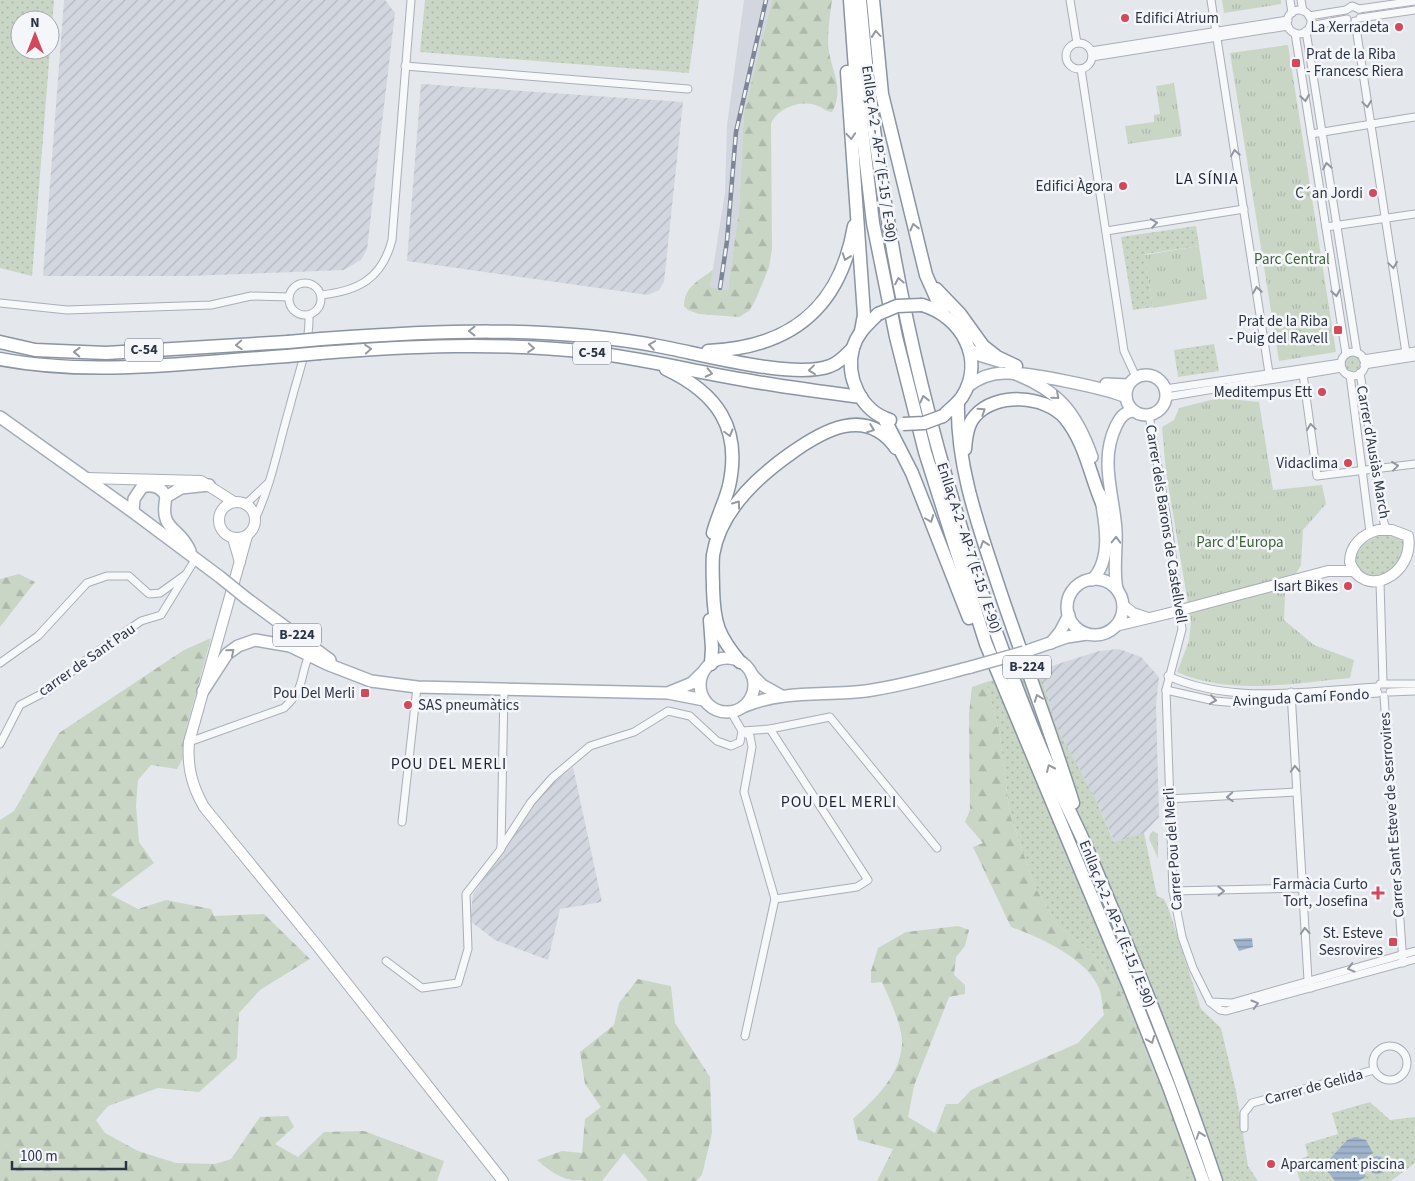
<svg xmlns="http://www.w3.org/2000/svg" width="1415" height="1181" font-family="'Source Sans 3',sans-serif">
<defs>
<pattern id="industrial-furrows" width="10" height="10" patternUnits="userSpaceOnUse" patternTransform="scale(1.25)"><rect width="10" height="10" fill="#d2d6de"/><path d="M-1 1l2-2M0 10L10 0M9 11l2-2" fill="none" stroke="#b4b8c0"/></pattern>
<pattern id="grass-dots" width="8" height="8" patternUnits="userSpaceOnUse" patternTransform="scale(1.25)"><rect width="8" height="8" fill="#c9d6c5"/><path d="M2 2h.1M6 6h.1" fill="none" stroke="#adb8ab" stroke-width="1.8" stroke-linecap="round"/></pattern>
<pattern id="forest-firs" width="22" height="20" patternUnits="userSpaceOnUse" patternTransform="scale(1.25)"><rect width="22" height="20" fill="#c9d6c5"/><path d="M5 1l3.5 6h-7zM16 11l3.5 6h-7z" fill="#adb8ab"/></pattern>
<pattern id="park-tufts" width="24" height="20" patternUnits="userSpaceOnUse" patternTransform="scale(1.25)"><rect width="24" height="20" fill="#c9d6c5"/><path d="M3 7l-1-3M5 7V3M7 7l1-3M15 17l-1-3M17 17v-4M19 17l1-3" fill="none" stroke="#adb8ab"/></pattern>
<pattern id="water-rules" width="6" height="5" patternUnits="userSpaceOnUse" patternTransform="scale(1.25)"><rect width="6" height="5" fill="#9fb4cc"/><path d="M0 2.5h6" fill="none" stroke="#8293a7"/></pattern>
</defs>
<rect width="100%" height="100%" fill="#e4e7ec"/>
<polygon fill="#d2d6de" points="744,0 772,0 744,112 739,210 728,290 710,287 725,193 727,125"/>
<g fill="url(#industrial-furrows)">
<polygon points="64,0 385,0 395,13 367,249 361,260 344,270 188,276 43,276"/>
<polygon points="421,84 683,102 664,282 659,290 648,295 407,261"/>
<polygon points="1119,649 1141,657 1159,677 1156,705 1159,817 1144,833 1115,843 1094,796 1057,728 1039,670 1099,651"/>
<polygon points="573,767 602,902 560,909 548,960 495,940 470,921 473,894 544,791"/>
</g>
<g fill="url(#grass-dots)">
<polygon points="0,0 54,0 50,47 50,20 20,20 20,50 50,50 32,276 0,268"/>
<polygon points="425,0 699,0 689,73 420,52"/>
<polygon points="1196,226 1199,246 1145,254 1153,307 1133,310 1121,237"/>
<polygon points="1214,344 1219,371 1178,377 1174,350"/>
<circle cx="1353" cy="363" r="8"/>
<path d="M1381 535 1398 537 1406 543 1408 559C1400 564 1391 571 1382 576 1369 581 1354 569 1355 556L1364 543Z"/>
<polygon points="1039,670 1057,728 1094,796 1114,842 1144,833 1157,896 1164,899 1169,910 1201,1009 1221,1028 1236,1091 1248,1166 1258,1181 1184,1181 1184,1154 1176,1121 1118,988 1090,950 1058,926 1035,887 1010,815 1000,736 986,682"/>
<polygon points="1370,1102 1390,1120 1415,1117 1415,1163 1391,1181 1300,1181 1294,1161 1308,1156 1305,1144 1338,1134 1332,1113"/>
</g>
<g fill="url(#forest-firs)">
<path d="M772 0H832C830 14 828 29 828 43 829 69 846 86 832 112 826 112 824 108 818 106 802 99 777 108 771 124L772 249 769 267 755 301 749 311 739 317 699 314 688 310 684 306C684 287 699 280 713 270L710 287 728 290 739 210 744 112Z"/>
<polygon points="19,574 35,582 0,627 0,579"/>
<polygon points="211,638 186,729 183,758 177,769 151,765 138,780 136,806 139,842 154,863 111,895 138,909 166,900 211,909 214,916 264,914 310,959 260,990 239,1013 237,1058 199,1092 158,1088 108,1106 96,1120 105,1133 138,1151 176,1163 215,1164 231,1159 260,1117 288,1116 294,1127 275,1144 298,1157 324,1132 364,1131 444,1161 437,1181 0,1181 0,820 14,811 59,733 184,650"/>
<path d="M986 682 1000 736 1010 815 1035 887 1058 926 1090 950 1118 988 1176 1121 1184 1154V1181H877L893 1149 858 1140 853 1119C875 1099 900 1076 902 1044 903 1027 889 998 882 982L871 983V971L878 948 906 932 958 926 969 930 965 946 956 957 954 975 965 985V994L949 997 914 1086 908 1117 935 1133 946 1104H958L971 1090 1078 1043 1104 1015C1102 1006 1102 995 1099 988 1086 958 1039 937 1011 927L973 847 983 843 965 822 970 810 969 713 972 687Z"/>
<path d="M638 979 671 986 675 1023 710 1077 712 1133 702 1175 696 1181H648L624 1153 602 1181C567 1181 562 1181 537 1160L562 1151 582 1153 585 1119 601 1107 585 1084 580 1052 614 1025 619 1003Z"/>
</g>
<g fill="url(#park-tufts)">
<polygon points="1222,0 1281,0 1281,4 1224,13"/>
<polygon points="1288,45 1336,352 1279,361 1230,53"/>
<polygon points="1174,83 1182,136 1128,144 1125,126 1154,122 1154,115 1160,114 1156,86"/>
<polygon points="1199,246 1207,299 1153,308 1145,255"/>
<path d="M1219 398 1259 402 1273 490 1322 485 1326 504 1303 530 1301 565 1285 592 1284 620 1314 645 1354 660 1350 678C1292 683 1232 696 1177 672L1189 641 1191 621 1166 472 1162 427 1174 420 1179 408Z"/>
<polygon points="1153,831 1158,834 1158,858 1149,839 1150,834"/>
</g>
<g fill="url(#water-rules)">
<polygon points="1252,938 1253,947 1239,951 1233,939"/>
<polygon points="1355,1137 1366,1140 1373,1153 1362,1160 1366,1177 1358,1181 1335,1181 1328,1172 1327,1162 1347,1140"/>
<circle cx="1377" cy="1165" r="9"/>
</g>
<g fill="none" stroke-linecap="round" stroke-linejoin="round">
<g stroke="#a9aeb7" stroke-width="9">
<g id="street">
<polyline points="1070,0 1077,43"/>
<polyline points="1211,0 1269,373"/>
<polyline points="1290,0 1292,13"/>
<polyline points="1301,0 1303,11"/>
<polyline points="1359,9 1415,1"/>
<circle cx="1299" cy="22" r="12"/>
<polyline points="1309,16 1346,10 1352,6 1359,9"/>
<polyline points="1360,18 1415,10"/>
<polyline points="1355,21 1406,353"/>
<polyline points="1310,26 1347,19"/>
<polyline points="1306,31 1357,353"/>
<polyline points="1295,33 1346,354"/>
<circle cx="1079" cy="56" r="13"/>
<polyline points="1091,51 1288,20"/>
<polyline points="1092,57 1288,26"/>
<polyline points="405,66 688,89"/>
<polyline points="1081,69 1124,351 1136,377"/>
<polyline points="1311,134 1415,117"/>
<polyline points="1326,227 1415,214"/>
<polyline points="1106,231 1244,209"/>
<circle cx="305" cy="299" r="16"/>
<path d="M321 295C358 291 382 279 392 240L411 0"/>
<polyline points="0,303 67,310 211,305 251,296 289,297"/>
<circle cx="1353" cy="364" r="12"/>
<polyline points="1363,359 1415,351"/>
<polyline points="1364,365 1415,357"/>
<polyline points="1360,373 1384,523 1387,530"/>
<polyline points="1303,374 1317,476 1415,464"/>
<polyline points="1350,375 1370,532"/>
<polyline points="1165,389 1341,363"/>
<polyline points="1166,397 1342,368"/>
<polyline points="1149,415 1167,519 1182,629 1166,690 1173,891 1182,937 1193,968 1210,1002 1220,1010 1226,1011 1415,959"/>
<polyline points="246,504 267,484"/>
<path d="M256 517C272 482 279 443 290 406 297 377 310 345 309 315"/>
<polyline points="1380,582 1383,682"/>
<polyline points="0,663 38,636 87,583 107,576 129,576 149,594 160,593 185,575"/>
<path d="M1168 676C1233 705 1309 691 1377 687"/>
<polyline points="1380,684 1415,684"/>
<polyline points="1166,690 1215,701 1238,703 1378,693"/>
<polyline points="1291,692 1308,980 1311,988"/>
<polyline points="1390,692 1415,691"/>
<polyline points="1384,696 1403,963"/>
<polyline points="731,712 742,731 750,736 752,747 744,792 775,899 745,1036"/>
<polyline points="770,729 868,880 857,887 775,899"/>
<polyline points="742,731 770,729 830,717 937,848"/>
<path d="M189 742 284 708C306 687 299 679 309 655"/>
<polyline points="0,744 20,705 49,690 91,656 141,621 161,615 196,558"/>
<polyline points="1168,799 1296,792"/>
<polyline points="402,822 417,687"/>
<polyline points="501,848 531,802 552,778 590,746 634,732 668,711 690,716 717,741 731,746 740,742 742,731"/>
<polyline points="1173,891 1302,888"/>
<polyline points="386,961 422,988 458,983 468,949 466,894 501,849 504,689"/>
<polyline points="1210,1002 1232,1003 1415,951"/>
<circle cx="1390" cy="1063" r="17"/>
<polyline points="1244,1128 1244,1113 1252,1103 1374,1070"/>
</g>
</g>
<g stroke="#a9aeb7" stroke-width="12">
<g id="secondary">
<polyline points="85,478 201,481 234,502"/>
<circle cx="237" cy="520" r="18"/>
<path d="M1378 530H1392L1408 536C1415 575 1363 601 1350 562 1350 545 1363 534 1378 530Z"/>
<path d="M247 536 189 742C187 767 192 786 204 807L319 948 503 1181"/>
<polyline points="233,538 240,562"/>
<polyline points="1123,605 1133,613 1148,618"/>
<polyline points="1192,607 1328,571 1355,571"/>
<polyline points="1116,626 1166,614"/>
</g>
</g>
<g stroke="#a3abb8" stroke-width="14">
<g id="primary">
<polyline points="969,349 979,355 1002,362"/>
<path d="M1013 373C1058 390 1076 412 1092 457"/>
<circle cx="1146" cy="395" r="20"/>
<polyline points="1106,384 1128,385"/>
<path d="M967 387C978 378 991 373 1005 373 1027 372 1106 388 1126 397"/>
<polyline points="0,417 133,512 220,577"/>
<path d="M133 512 134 499 142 487C153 484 162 487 166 497"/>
<path d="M190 551C179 525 159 532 166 497L181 488 209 485"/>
<circle cx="1095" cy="607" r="28"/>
<path d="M1092 580C1113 559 1105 521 1100 494"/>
<path d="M1117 589C1113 570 1117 551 1116 531 1114 495 1099 461 1116 426 1120 418 1123 413 1132 411"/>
<polyline points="246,598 330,660"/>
<polyline points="1051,643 1060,632 1069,615"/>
<polyline points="1024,652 1067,637 1087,634"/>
<circle cx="727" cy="685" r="27"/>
<polyline points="752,675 762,685 780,695"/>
<polyline points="203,691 227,654 238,646 255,640 290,646 327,664 371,681 417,687 668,693 704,700"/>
<polyline points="670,692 692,683 702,673"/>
<path d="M745 706C783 690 826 696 866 691 902 686 936 676 971 667"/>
</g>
</g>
<g stroke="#8b94a3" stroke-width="15">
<g id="highway">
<polyline points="850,0 855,69 873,223 896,337 925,452 986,644 1129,986 1169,1087 1203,1181"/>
<path d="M860 0C878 216 922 428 996 632 1012 676 1029 722 1048 765 1060 792 1073 818 1085 844 1132 955 1178 1067 1216 1181"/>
<polyline points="873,0 882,94 926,275 943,313"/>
<polyline points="847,72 864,315 861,331"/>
<polyline points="936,289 960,314 983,346 997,357 1016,366"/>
<path d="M922 305C961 316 986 359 962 397 957 404 949 410 943 416"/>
<path d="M878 314C868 324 857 333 853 348 845 377 861 411 890 420"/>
<path d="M321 339C433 331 547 325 658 346 698 353 794 380 830 366 839 363 846 355 853 348"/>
<polyline points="0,342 35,350 106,353 288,342"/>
<path d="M708 351C789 348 840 309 854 226"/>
<path d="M320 353C409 346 499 342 588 352 641 358 692 371 745 380 783 387 822 392 861 397"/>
<path d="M0 359C94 377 193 362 287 356"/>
<path d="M666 369C717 393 742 428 729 486 725 502 717 517 713 533"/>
<path d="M958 402C956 467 980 530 1000 591 1024 662 1051 732 1073 803"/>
<polyline points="884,418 912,473 969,618"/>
<path d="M965 449C966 438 967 425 975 416 996 392 1045 395 1065 418 1085 442 1090 475 1102 503"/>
<polyline points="710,620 712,648 711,664"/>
<path d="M740 662C718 635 714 624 713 589 713 578 712 566 713 555 720 511 756 478 790 454 822 431 866 405 896 448"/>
</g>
</g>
<use href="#street" stroke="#f7f8fa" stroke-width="7"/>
<use href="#secondary" stroke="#fff" stroke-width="10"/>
<use href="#primary" stroke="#fff" stroke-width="11"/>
<use href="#highway" stroke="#fff" stroke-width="12"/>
<g stroke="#7d8696" stroke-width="4.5">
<polyline id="rail" points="720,288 727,241 736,132 766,0"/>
</g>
<use href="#rail" stroke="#f4f6f9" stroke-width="2.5" stroke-dasharray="8" stroke-linecap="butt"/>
<g stroke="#a9aeb7" stroke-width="12" stroke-linecap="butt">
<polyline id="secondary-bridge" points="1166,614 1192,607"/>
</g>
<g stroke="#a3abb8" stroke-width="14" stroke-linecap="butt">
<g id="primary-bridge">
<polyline points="220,577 246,598"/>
<polyline points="971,667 1024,652"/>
</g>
</g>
<g stroke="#8b94a3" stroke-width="15" stroke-linecap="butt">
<g id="highway-bridge">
<polyline points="878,314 897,306 922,305"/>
<polyline points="288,342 321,339"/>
<polyline points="287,356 320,353"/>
<polyline points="903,424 924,423 943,416"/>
</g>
</g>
<use href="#secondary-bridge" stroke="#fff" stroke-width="10"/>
<use href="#primary-bridge" stroke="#fff" stroke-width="11"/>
<use href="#highway-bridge" stroke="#fff" stroke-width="12"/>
</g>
<defs><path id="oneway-chevron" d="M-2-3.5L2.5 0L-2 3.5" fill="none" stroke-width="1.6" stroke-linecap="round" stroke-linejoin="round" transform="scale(1.25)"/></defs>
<g stroke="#959aa2">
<use href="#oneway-chevron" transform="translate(876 34) rotate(-95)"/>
<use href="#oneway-chevron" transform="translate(851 136) rotate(86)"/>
<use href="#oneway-chevron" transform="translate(914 227) rotate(-104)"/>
<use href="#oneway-chevron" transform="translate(846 257) rotate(110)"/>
<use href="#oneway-chevron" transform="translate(899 281) rotate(-101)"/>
<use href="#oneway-chevron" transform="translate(472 331) rotate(180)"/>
<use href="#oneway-chevron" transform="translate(239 345) rotate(177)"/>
<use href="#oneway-chevron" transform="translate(652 345) rotate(-171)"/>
<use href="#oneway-chevron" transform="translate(531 348) rotate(4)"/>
<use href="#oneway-chevron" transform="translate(368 349) rotate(-5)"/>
<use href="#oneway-chevron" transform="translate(77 352) rotate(-178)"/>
<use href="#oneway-chevron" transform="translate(812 370) rotate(174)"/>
<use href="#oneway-chevron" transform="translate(709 373) rotate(12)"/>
<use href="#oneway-chevron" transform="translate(1056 396) rotate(41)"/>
<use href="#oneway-chevron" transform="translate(924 399) rotate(-104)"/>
<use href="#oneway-chevron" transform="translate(982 411) rotate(-34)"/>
<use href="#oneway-chevron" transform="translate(871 429) rotate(21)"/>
<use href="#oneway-chevron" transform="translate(729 433) rotate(74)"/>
<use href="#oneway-chevron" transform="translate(737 504) rotate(-54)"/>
<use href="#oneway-chevron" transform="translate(930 519) rotate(69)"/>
<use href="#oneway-chevron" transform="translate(1116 540) rotate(-89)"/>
<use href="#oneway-chevron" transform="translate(984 544) rotate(-109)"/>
<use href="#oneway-chevron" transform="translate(231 652) rotate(-41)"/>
<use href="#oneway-chevron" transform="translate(1038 698) rotate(-111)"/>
<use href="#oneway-chevron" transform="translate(1050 768) rotate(-114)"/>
<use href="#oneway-chevron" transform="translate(1151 1040) rotate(68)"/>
<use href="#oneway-chevron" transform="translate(1200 1135) rotate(-109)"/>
</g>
<g stroke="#9196a0">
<use href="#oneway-chevron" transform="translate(1305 98) rotate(81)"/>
<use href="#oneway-chevron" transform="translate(1367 104) rotate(82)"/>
<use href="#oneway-chevron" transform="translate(1235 153) rotate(-99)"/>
<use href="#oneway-chevron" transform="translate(1327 166) rotate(-99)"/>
<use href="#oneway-chevron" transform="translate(1154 223) rotate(-9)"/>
<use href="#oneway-chevron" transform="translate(1393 265) rotate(82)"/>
<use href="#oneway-chevron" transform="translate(1257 290) rotate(-99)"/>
<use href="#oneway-chevron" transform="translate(1336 293) rotate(81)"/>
<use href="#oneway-chevron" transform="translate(1311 427) rotate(-98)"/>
<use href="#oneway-chevron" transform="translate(1395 466) rotate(-7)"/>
<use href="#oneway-chevron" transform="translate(1213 700) rotate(8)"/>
<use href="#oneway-chevron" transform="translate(1295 769) rotate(-93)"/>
<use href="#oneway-chevron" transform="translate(1230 797) rotate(177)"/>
<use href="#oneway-chevron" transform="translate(1221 891) rotate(-1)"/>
<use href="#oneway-chevron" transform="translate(1305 931) rotate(-94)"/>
<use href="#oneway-chevron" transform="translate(1351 968) rotate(165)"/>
<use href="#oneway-chevron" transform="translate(1255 1004) rotate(-16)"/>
</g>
<g fill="#d1495b" stroke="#f4f6f9" stroke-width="2">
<circle cx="1125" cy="18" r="5"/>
<circle cx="1399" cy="27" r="5"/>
<rect x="1291" y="58" width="10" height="10" rx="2.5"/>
<circle cx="1123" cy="186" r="5"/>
<circle cx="1373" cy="193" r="5"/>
<rect x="1333" y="325" width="10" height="10" rx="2.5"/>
<circle cx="1322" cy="392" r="5"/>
<circle cx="1348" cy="463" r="5"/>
<circle cx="1348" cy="586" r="5"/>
<rect x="360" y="688" width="10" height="10" rx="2.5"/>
<circle cx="408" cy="705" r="5"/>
<path d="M1375.5 885.5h5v5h5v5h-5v5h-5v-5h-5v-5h5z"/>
<rect x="1388" y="937" width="10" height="10" rx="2.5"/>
<circle cx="1271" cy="1164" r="5"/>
</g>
<g text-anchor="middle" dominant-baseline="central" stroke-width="5" stroke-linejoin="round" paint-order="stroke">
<g fill="#f4f6f9" stroke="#676e7b" stroke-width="1">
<rect x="125" y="338.5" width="38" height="23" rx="4"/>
<rect x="573" y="341.5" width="38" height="23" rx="4"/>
<rect x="273" y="623.5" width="48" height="23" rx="4"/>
<rect x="1003" y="655.5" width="48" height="23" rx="4"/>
</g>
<g font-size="14" font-weight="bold" fill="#2b3445">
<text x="144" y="350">C-54</text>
<text x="592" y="353">C-54</text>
<text x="297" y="635">B-224</text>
<text x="1027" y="667">B-224</text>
</g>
<g font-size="15" fill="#2b3445" stroke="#f4f6f9" text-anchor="end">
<text x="1135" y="18" text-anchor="start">Edifici Atrium</text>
<text x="1389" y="27">La Xerradeta</text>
<text x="1306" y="54" text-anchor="start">Prat de la Riba<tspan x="1306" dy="17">- Francesc Riera</tspan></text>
<text x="1113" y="186">Edifici Àgora</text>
<text x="1363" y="193">C´an Jordi</text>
<text x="1328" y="321">Prat de la Riba<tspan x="1328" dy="17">- Puig del Ravell</tspan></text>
<text x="1312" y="392">Meditempus Ett</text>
<text x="1338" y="463">Vidaclima</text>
<text x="1338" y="586">Isart Bikes</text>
<text x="355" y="693">Pou Del Merli</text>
<text x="418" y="705" text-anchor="start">SAS pneumàtics</text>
<text x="1368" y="884">Farmàcia Curto<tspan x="1368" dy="17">Tort, Josefina</tspan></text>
<text x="1383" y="933">St. Esteve<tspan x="1383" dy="17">Sesrovires</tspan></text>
<text x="1281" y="1164" text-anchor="start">Aparcament piscina</text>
</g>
<g font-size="15" fill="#2b3445" stroke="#f4f6f9">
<text transform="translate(879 154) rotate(82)">Enllaç A-2 - AP-7 (E-15 / E-90)</text>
<text transform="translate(1373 452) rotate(80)">Carrer d'Ausiàs March</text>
<text transform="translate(1166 524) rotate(81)">Carrer dels Barons de Castellvell</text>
<text transform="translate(969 548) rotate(72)">Enllaç A-2 - AP-7 (E-15 / E-90)</text>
<text transform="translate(87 660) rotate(-35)">carrer de Sant Pau</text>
<text transform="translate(1301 698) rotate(-3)">Avinguda Camí Fondo</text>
<text transform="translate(1392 815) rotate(-94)">Carrer Sant Esteve de Sesrrovires</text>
<text transform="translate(1173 849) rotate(-94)">Carrer Pou del Merli</text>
<text transform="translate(1117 924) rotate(68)">Enllaç A-2 - AP-7 (E-15 / E-90)</text>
<text transform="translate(1314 1087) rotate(-15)">Carrer de Gelida</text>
</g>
<g font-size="15" fill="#3f6138" stroke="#f4f6f9">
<text x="1292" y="259">Parc Central</text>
<text x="1240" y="542">Parc d'Europa</text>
</g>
<g font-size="16" letter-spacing="1" fill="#1d2536" stroke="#f4f6f9">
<text x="1207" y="179">LA SÍNIA</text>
<text x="449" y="764">POU DEL MERLI</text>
<text x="839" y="802">POU DEL MERLI</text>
</g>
</g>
<g transform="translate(35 35)"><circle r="24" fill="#f4f6f9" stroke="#a4a8b1"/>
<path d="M0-4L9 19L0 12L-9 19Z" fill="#d1495b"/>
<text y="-8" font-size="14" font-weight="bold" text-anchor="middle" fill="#2b3445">N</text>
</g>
<path d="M12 1161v8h114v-8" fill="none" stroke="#2b3445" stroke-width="2.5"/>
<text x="20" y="1161" font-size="15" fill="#2b3445" stroke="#f4f6f9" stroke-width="4" paint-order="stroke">100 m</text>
</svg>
